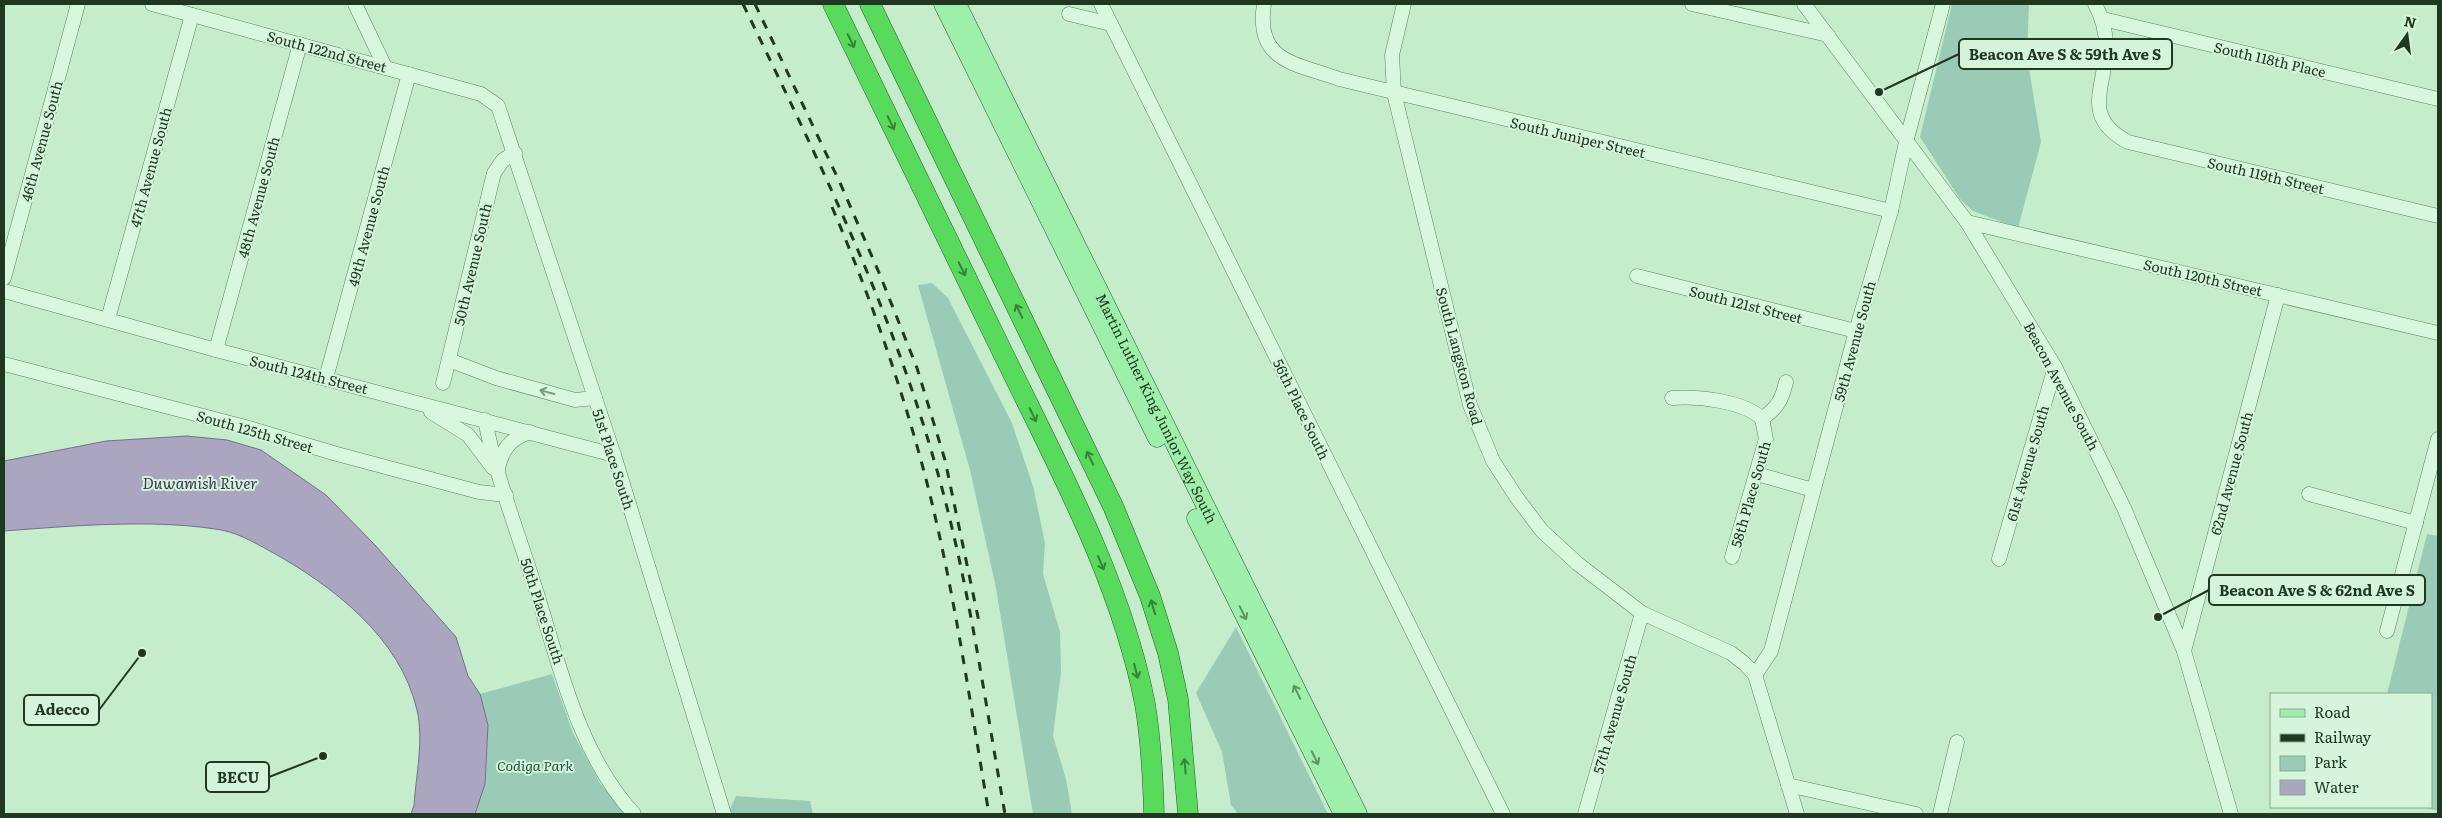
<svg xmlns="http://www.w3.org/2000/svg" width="2442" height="818" font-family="Literata,serif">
<rect width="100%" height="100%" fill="#c5edcc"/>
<g fill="#99cbb6">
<polygon points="1952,4 2029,4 2027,56 2041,142 2018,228 1973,211 1960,199 1920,137"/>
<polygon points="932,283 948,298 1012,423 1033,486 1045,543 1043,574 1060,632 1061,672 1053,736 1066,779 1072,814 1033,814 996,588 970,470 918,285"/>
<polygon points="2427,534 2438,536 2438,811 2421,807 2431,807 2431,694 2387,694"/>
<polygon points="1236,627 1328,814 1238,814 1231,805 1222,752 1196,693"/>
<polygon points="552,674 573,733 600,783 626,814 475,814 485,784 488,725 480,694"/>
<polygon points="736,796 810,801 813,814 732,814 730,809"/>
</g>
<path fill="#aba6c0" stroke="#756d8f" d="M187 436 227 440 261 450 326 495 375 545 456 637 468 676 480 694 488 725 485 784 475 814H411L414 805C416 775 424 740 417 710 400 637 333 586 270 551 253 542 235 531 215 529 150 519 70 526 4 531V461L106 441Z"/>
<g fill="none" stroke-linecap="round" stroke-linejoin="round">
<g stroke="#5b875b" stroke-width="15">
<g id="minor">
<polyline points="152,4 481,94 498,106 614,455 724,814"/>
<polyline points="355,4 385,67"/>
<polyline points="1101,4 1503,814"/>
<path d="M1264 4C1255 62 1295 63 1339 79L1891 211"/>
<polyline points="1404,4 1392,55 1394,93 1470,405 1493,461 1517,498 1542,531 1578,564 1642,613 1731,653 1745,664 1755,675 1797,814"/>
<polyline points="1692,4 1828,35"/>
<polyline points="1804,4 1967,222 2055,367 2124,508 2184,651 2231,814"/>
<path d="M2095 4C2103 19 2107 36 2106 53 2103 91 2083 118 2128 142L2438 216"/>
<polyline points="1069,14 1111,24"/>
<polyline points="2103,19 2438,99"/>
<polyline points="1967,222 2438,333"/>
<polyline points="1637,276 1856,331"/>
<polyline points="4,278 78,4"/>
<polyline points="4,291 216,350 614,455"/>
<polyline points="108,319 192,15"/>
<polyline points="216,350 300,44"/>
<polyline points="449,360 496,378 575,400 595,398"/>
<polyline points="4,364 249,428 337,454 479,492 506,495"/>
<polyline points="326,378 409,74"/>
<polyline points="443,383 494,173 503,160 515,153"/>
<path d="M1672 398C1697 396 1745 401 1762 419"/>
<polyline points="431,412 468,435 493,468"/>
<path d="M485 420C496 476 517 530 534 584 559 662 577 752 634 814"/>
<path d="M498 469C502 449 510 439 530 432"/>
<polyline points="1757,474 1813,490"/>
<polyline points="2309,494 2416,523"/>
<path d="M1732 557 1766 439 1762 419C1777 408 1782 400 1786 382"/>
<polyline points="1999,559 2055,367"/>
<polyline points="2387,631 2438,439"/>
<polyline points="2184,651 2278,295"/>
<polyline points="1755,675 1771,651 1856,331 1891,211 1906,142 1943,4"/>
<polyline points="1788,785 1916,814"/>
<polyline points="1585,814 1642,613"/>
<polyline points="1940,814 1957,742"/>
</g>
</g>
<g stroke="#32552f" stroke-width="19">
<g id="major">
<polyline points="943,4 1157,438"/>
<path id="s1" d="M957 4 1358 814"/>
<polyline points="1196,518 1343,814"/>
</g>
</g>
<g stroke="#32552f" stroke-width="21">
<g id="highway">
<path d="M833 4C889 117 944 231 999 345 1055 461 1120 577 1145 704 1151 740 1153 778 1154 814"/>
<polyline points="870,4 1113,506 1150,596 1168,653 1178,699 1188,814"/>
</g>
</g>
<use href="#minor" stroke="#d8f8dd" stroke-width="14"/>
<use href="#major" stroke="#9eefab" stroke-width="18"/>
<use href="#highway" stroke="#58da5c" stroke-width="20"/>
<g stroke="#20381f" stroke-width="3" stroke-dasharray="9 9" stroke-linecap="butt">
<path d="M743 4C815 153 888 300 934 460 968 575 984 696 1005 814"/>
<polyline points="755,4 841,185 880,275 917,368 945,460 979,622"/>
<path d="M832 207C868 291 898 376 922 464 953 579 969 698 989 814"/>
</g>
</g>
<defs><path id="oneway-shaft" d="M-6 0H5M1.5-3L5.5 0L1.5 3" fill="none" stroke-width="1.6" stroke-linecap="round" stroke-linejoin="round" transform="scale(1.25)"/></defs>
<g stroke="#39813a">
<use href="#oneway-shaft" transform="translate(851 41) rotate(64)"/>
<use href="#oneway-shaft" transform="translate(891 123) rotate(64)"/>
<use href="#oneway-shaft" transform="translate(962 269) rotate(64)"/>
<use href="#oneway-shaft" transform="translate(1019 311) rotate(-116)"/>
<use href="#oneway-shaft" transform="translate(1033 415) rotate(64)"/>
<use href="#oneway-shaft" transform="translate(1090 458) rotate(-116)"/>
<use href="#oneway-shaft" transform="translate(1101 563) rotate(67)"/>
<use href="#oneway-shaft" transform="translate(1153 607) rotate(-107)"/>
<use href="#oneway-shaft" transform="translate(1136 671) rotate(76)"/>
<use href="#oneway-shaft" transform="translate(1185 766) rotate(-95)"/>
</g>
<use stroke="#7c987e" href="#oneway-shaft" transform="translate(547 392) rotate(-165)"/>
<g stroke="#5f9465">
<use href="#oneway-shaft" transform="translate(1243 613) rotate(64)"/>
<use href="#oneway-shaft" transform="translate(1297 692) rotate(-116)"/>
<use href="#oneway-shaft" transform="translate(1315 758) rotate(64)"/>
</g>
<g text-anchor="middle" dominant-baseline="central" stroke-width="4" stroke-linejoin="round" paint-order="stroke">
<g font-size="14" fill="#20381f" stroke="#d4f5da">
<text transform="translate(327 51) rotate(15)">South 122nd Street</text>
<text transform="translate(2270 59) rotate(13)">South 118th Place</text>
<text transform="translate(1578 137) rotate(13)">South Juniper Street</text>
<text transform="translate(41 141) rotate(-75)">46th Avenue South</text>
<text transform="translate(150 167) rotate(-75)">47th Avenue South</text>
<text transform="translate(2266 175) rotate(13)">South 119th Street</text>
<text transform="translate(258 197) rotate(-75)">48th Avenue South</text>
<text transform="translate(368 226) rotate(-75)">49th Avenue South</text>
<text transform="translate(472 264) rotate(-77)">50th Avenue South</text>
<text transform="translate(2203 277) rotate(13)">South 120th Street</text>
<text transform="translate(1746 304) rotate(14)">South 121st Street</text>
<text transform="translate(1854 341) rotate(-75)">59th Avenue South</text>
<text transform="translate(1460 356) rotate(75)">South Langston Road</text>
<text transform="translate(309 374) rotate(14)">South 124th Street</text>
<text transform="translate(2062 386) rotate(62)">Beacon Avenue South</text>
<text stroke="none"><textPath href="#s1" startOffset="451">Martin Luther King Junior Way South</textPath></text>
<text transform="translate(1302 409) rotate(64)">56th Place South</text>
<text transform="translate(255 431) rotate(16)">South 125th Street</text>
<text transform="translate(614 459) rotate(72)">51st Place South</text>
<text transform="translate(2027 463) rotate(-74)">61st Avenue South</text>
<text transform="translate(2231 473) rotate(-75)">62nd Avenue South</text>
<text transform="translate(1750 494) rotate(-74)">58th Place South</text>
<text transform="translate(543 611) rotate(72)">50th Place South</text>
<text transform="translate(1614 714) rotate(-74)">57th Avenue South</text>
</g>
<g font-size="14" font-style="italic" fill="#265447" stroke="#d4f5da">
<text x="535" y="765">Codiga Park</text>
</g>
<g font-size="15" font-style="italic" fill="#3f2f57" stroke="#d4f5da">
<text x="200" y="482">Duwamish River</text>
</g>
</g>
<path fill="none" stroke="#20381f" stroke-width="2" d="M1879 92L1959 54M2158 617L2209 590M142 653L99 710M323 756L269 777"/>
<g fill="#20381f" stroke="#d4f5da" stroke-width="2">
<circle cx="1879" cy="92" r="5"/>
<circle cx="2158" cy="617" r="5"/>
<circle cx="142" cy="653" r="5"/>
<circle cx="323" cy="756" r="5"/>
</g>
<g fill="#d4f5da" stroke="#20381f" stroke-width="2">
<rect x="1959" y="39" width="213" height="30" rx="5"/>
<rect x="2209" y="575" width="216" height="30" rx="5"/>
<rect x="24" y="695" width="75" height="30" rx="5"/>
<rect x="206" y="762" width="63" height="30" rx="5"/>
</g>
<g font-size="15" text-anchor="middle" font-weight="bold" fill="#20381f">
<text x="2065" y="60">Beacon Ave S &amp; 59th Ave S</text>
<text x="2317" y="596">Beacon Ave S &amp; 62nd Ave S</text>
<text x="62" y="715">Adecco</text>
<text x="238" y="783">BECU</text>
</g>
<rect width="2442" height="818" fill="none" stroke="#20381f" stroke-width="10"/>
<rect x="2270" y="693" width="162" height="115" fill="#d4f5da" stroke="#8ca98f"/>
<rect x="2280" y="709" width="25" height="8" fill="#9eefab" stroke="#8ca98f"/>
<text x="2314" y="718" font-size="15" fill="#20381f">Road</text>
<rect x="2280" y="734" width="25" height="8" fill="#20381f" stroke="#8ca98f"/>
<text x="2314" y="743" font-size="15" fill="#20381f">Railway</text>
<rect x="2280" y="756" width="25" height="15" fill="#99cbb6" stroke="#8ca98f"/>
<text x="2314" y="768" font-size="15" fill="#20381f">Park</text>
<rect x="2280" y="780" width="25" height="15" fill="#aba6c0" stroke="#8ca98f"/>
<text x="2314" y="793" font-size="15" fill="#20381f">Water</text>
<g transform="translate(2407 35) rotate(14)" stroke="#d4f5da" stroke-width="4" paint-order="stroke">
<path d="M0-4L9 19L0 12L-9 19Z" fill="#20381f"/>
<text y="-8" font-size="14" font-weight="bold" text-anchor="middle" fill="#20381f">N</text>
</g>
</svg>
